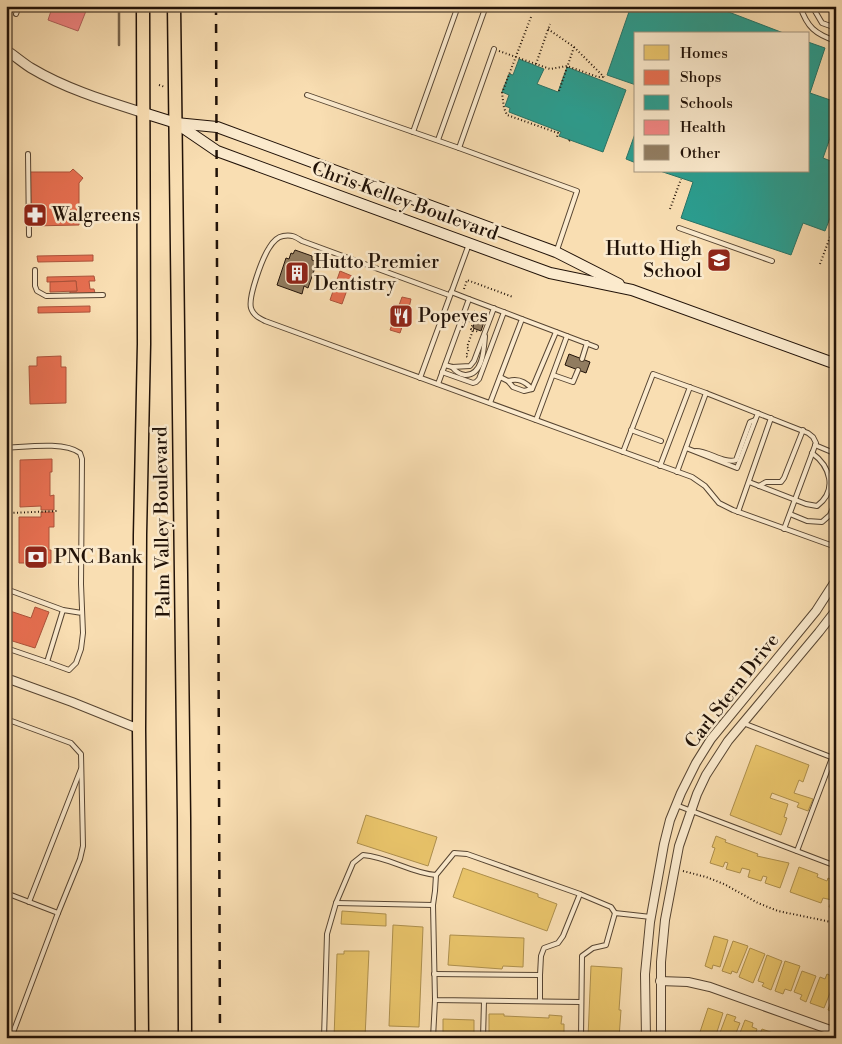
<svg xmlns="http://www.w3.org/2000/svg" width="842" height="1044" font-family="'Libre Bodoni',serif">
<rect width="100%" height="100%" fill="#f9deb2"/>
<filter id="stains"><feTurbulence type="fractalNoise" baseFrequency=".004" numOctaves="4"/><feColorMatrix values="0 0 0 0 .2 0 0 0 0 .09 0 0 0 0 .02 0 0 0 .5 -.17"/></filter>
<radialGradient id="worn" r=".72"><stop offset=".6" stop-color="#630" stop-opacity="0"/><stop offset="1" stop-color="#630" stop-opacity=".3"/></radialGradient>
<g fill="#e9c46a" stroke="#ad8f4d">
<polygon points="756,745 809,765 803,782 799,780 794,793 813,799 808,811 797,807 799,803 772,793 770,798 788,804 784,817 787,818 781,835 730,815"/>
<polygon points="366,815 437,837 428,866 357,843"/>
<polygon points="716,836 726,840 725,842 758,854 757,856 789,863 780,888 765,883 767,877 763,876 761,881 748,877 750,870 742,868 740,873 726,869 728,863 725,862 723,867 710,863 715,848 712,847"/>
<polygon points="799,867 818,874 817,877 827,881 828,878 836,881 836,909 829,907 832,900 823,898 821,903 790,892"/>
<polygon points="463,868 538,894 538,897 557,904 547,931 453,897"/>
<polygon points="342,911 386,914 386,926 341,924"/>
<polygon points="393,925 423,927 419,1027 389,1026"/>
<polygon points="450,935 524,938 523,967 503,966 502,969 448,965"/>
<polygon points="714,936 728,940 720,967 713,965 712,969 705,966"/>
<polygon points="733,941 748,946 737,973 732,971 731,974 722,971"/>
<polygon points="750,948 765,954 753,983 739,977"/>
<polygon points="344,951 369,951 365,1038 334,1038 337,954 344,954"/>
<polygon points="767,955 782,961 771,990 762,986 764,983 758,981"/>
<polygon points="785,961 800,966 791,991 785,989 783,994 775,991"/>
<polygon points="591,966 622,968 619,1010 621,1010 619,1038 588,1038"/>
<polygon points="802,971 816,976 806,1002 800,999 802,995 794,992"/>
<polygon points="827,974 836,978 824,1008 810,1003 820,977 825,979"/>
<polygon points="836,987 836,1013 828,1010"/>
<polygon points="708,1008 723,1013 715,1038 708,1036 708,1038 698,1038"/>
<polygon points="489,1014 504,1014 504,1016 549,1018 549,1015 562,1016 561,1024 564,1024 564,1038 489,1038"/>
<polygon points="727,1014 736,1017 734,1021 740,1023 734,1038 718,1038"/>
<polygon points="443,1019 474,1020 474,1038 443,1038"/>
<polygon points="745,1020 753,1023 752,1027 757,1029 754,1038 738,1038"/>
<polygon points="762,1029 776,1034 775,1038 758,1038"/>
<polygon points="781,1033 792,1038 779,1038"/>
</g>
<g fill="#e76f51" stroke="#ac533b">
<polygon points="73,169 83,178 79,183 79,225 31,226 30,172 70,172"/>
<polygon points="93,255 93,261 38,262 37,256"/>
<polygon points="340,271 352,276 342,304 330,300"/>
<polygon points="94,276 95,281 89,281 90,289 94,289 95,293 70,294 70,291 77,291 76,281 47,282 47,277"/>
<polygon points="76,281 77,291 50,292 50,282"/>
<polygon points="402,297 411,299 406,321 404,321 400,333 390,330"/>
<polygon points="90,306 90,312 38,313 38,307"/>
<polygon points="61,356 61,367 66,367 66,403 30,404 29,366 37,366 37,357"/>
<polygon points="52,459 52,472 50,472 50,496 54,495 54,510 41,510 41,506 20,507 20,460"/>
<polygon points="41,512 54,512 54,527 49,527 49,550 51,550 51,563 19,563 19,517 41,517"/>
<polygon points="35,607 49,612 35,648 6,639 7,610 31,618"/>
</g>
<g fill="#2a9d8f" stroke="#277366">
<polygon points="631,6 646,9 647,6 713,6 786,34 636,34 636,85 607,75"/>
<polygon points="808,42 825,48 810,93 836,102 836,121 823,158 836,163 836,220 830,218 825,231 803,223 791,255 681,218 693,182 660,171 808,171"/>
<polygon points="519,59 544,69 537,84 558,92 567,67 626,90 603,152 559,136 561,132 509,112 510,108 505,106 509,95 502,92 509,74 513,75"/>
<polygon points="636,131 636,163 626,159"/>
</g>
<polygon fill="#f28482" stroke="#b3625d" points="36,6 88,6 78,31 48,20 51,11"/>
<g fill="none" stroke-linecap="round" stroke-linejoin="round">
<polyline stroke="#77634b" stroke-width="2.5" points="119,6 119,45"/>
</g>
<g fill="#917c60" stroke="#211208">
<polygon points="295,250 312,256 312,260 317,262 308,288 304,286 302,294 277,285 286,258 289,259 291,253 293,254"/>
<polygon points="474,311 488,316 487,320 485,319 481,331 473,328 474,323 471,321"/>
<polygon points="569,354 590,362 586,373 565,365"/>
</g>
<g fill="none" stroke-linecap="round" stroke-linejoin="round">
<g stroke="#574532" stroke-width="6">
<g id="service">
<path d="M800 6C807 27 815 34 836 41"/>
<polyline points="812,6 822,23 836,28"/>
<polyline points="16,14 19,6"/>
<polyline points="494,49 459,148 577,191 557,250"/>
<polyline points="307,95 459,148"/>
<polyline points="413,132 458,6"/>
<polyline points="438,140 486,6"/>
<polyline points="28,154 29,235"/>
<polyline points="679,228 772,261"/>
<polyline points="35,270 35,286 37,291 46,296 103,295"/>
<path d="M449 295 302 241C296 237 291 234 283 236 277 237 272 243 269 248 262 259 248 297 251 308 253 315 259 318 265 321L692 477 705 486 719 503 733 510 836 547"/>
<polyline points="469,299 522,319 490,403"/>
<polyline points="522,319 567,336"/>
<polyline points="582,359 587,343"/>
<polyline points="445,365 452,367 470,366 474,361 494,308"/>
<path d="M452 367C456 372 459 374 465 375 483 376 484 348 485 336"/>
<polyline points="442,372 473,383 476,382 479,379 504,312"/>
<polyline points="553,375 573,382 578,370"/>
<polyline points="500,377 508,381 513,387 524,391 532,389 556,332"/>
<polyline points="420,378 469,244"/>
<path d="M508 381C518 378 525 381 532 389"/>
<polyline points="438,384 469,299 451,292"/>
<polyline points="536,420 567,336 596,347"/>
<polyline points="631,430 661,441"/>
<polyline points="815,445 834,453 836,456"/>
<path d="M6 448C26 447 64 441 80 453L82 459 81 584 83 633 81 649 76 663 69 670 47 662 63 610 82 613"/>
<polyline points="686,448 737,468 758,413"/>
<path d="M696 451C709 451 724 464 736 460L750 422 755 420"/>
<polyline points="623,452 653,374 706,393"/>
<polyline points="660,466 690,387"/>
<polyline points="677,472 706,393 808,433 813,437 816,443 784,529"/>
<path d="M749 482 806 504 817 506C838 490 830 466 812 453"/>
<polyline points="759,486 766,482 781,482 784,478 803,430"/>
<polyline points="738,512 771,418"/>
<polyline points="790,514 807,521 822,522 830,515 836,501"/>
<polyline points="6,589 63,610"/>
<polyline points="6,648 47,662"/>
<polyline points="6,719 71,743 81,754 83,846 80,859 58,913 6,893"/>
<polyline points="743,723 836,759"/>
<polyline points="676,805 836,866"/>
<polyline points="797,851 832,758"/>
<polyline points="29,902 81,769"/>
<polyline points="336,903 433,905 435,891 436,875"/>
<polyline points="433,905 435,1000 581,1002"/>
<polyline points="434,974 540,975 540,1001"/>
<polyline points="540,975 541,956 544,948 558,943 563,936 580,894"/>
<polyline points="11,1038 58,913"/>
<path d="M324 1038 327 934 336 903 353 863 363 855C389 857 410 873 436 875L454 853 467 854 580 894 611 907 615 913"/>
<polyline points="433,1038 435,1000"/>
<polyline points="483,1038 484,1001"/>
<polyline points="581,1038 582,956 593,948 606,945 615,913 651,917"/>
</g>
</g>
<g stroke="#574532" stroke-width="10">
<g id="minor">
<polyline points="6,678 72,702 139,729"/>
<polyline points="660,981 688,982 710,987 836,1032"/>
<polyline points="646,1038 645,974 650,922 664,844 670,820 681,793 696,763 711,739 816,611 836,580"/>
<polyline points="661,1038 661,962 665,920 679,846 697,794 706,775 728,741 819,632 836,610"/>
</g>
</g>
<g stroke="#574532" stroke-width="11">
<path id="tertiary" d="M6 50C15 56 23 63 31 68 66 89 106 101 144 113"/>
</g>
<g stroke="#211208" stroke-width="12">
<g id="secondary">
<polyline points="144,113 176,123 217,127 556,252 619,284"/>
<polyline points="176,123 217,151 550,273 632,290 836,364"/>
</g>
</g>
<g stroke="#211208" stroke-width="15">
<g id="trunk">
<polyline points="174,6 184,818 185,1038"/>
<polyline points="142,1038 139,729 140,535 144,344 143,6"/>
</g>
</g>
<g stroke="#211208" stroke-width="2" stroke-dasharray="1 2.5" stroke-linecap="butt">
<polyline points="531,17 502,93 504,108 507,115 558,133 557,137"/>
<polyline points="548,29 574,47 604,77"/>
<polyline points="499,51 550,69 567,66 598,77 604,77"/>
<polyline points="536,64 550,24"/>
<polyline points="159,85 165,87"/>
<polyline points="559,91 574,47"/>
<polyline points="569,141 570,140"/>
<polyline points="670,209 681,179"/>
<polyline points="820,264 836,221"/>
<polyline points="464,289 467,280 513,297"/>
<polyline points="469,321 473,323 471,329 473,330 467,347 469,349 466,356 469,358"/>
<polyline points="473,330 479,332"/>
<polyline points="10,513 58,511"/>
<polyline points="683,871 706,877 724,884 758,903 778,911 836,923"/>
</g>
<use href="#service" stroke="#fbeacd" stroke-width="4"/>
<use href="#minor" stroke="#fbeacd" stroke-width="8"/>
<use href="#tertiary" stroke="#fbeacd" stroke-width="9"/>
<use href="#secondary" stroke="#fbeacd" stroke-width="10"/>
<use href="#trunk" stroke="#f9deb2" stroke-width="12"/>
<polyline stroke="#211208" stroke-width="2.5" stroke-dasharray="9 9" stroke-linecap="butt" points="216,6 220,1038"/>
</g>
<defs>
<g id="pharmacy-square" transform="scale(1.25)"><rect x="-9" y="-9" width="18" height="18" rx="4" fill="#8f2418" stroke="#fbeacd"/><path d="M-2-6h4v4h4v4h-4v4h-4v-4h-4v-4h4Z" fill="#fff"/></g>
<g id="school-square" transform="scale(1.25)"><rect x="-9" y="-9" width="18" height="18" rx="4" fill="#8f2418" stroke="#fbeacd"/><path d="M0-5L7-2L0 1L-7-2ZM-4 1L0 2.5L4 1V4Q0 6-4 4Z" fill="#fff"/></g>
<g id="building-square" transform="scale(1.25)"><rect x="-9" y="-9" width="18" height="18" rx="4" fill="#8f2418" stroke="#fbeacd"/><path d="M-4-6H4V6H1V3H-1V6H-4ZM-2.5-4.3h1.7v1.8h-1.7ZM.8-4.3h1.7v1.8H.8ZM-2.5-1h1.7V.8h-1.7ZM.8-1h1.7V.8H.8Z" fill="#fff"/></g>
<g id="restaurant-square" transform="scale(1.25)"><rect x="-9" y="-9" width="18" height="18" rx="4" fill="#8f2418" stroke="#fbeacd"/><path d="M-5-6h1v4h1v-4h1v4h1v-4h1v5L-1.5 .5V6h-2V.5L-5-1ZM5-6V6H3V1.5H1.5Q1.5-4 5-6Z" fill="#fff"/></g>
<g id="bank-square" transform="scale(1.25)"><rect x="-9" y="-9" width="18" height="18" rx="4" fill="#8f2418" stroke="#fbeacd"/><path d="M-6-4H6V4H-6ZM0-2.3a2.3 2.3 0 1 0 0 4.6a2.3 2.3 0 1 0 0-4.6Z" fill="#fff"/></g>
</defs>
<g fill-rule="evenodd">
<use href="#pharmacy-square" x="35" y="215"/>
<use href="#school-square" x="719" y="260"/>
<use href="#building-square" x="297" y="273"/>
<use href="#restaurant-square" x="401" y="316"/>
<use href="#bank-square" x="36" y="557"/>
</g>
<g text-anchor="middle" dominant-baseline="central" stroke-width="5" stroke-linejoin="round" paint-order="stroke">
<g font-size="19" fill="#211208" stroke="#fbeacd">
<text transform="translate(405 201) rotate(20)">Chris Kelley Boulevard</text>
<text transform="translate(162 522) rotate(-91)">Palm Valley Boulevard</text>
<text transform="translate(732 691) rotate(-52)">Carl Stern Drive</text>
</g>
<g font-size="19" fill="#211208" stroke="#fbeacd" text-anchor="start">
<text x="52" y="215">Walgreens</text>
<text x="702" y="249" text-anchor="end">Hutto High<tspan x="702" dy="22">School</tspan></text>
<text x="314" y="262">Hutto Premier<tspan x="314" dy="22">Dentistry</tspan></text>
<text x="418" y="316">Popeyes</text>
<text x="54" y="557">PNC Bank</text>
</g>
</g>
<rect width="842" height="1044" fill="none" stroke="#f9deb2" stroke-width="25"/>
<rect x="8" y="8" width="827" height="1029" fill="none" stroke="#211208" stroke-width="2.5"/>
<rect x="12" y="12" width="817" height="1019" fill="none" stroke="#211208"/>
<rect x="634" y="32" width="175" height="140" fill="#fbeacd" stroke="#a4947e"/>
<rect x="644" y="45" width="25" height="15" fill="#e9c46a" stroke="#a4947e"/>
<text x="680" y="58" font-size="15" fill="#211208">Homes</text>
<rect x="644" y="70" width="25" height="15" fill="#e76f51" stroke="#a4947e"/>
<text x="680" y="82" font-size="15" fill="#211208">Shops</text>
<rect x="644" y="95" width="25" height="15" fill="#2a9d8f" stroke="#a4947e"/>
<text x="680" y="108" font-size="15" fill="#211208">Schools</text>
<rect x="644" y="120" width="25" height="15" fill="#f28482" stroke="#a4947e"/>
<text x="680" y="132" font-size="15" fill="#211208">Health</text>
<rect x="644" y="145" width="25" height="15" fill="#917c60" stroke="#a4947e"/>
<text x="680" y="158" font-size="15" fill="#211208">Other</text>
<rect width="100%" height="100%" filter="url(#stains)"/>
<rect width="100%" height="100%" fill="url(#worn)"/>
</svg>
